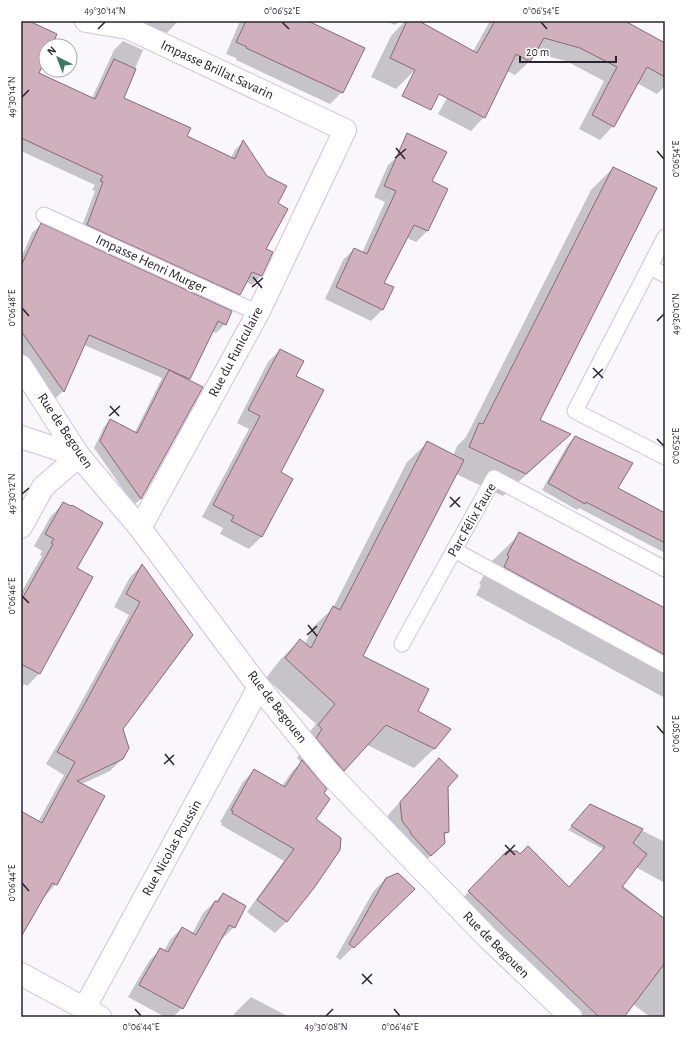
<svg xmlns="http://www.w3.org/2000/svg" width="686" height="1038" font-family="'Alegreya Sans',sans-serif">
<rect width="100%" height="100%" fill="#f9f6fc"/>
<g fill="#0003">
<polygon points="21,21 27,21 51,46 46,46 46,56 38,73 92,98 114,50 123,41 143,50 122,99 186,137 231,158 235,150 243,142 277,204 265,250 272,253 261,276 252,285 246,282 240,294 231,303 79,234 95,191 92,190 95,185 21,151"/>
<polygon points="128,21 178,21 167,33 164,32 156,39"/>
<polygon points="240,21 307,21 342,92 330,104 236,60 236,58 226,54"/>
<polygon points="386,21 399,21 395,25"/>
<polygon points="405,21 417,21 435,31 415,70 396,89 371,77 391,36"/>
<polygon points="490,21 623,21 665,45 665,86 657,94 637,83 613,126 600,140 579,129 604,81 566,61 534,53 529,62 515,75 507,71 484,117 471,131 438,114"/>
<polygon points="399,155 431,182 447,190 427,231 416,242 407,238 383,283 392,288 382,310 371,321 325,299 343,260 354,249 362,253 385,202 374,197 388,165"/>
<polygon points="613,168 539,420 569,434 547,456 503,496 456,474 362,656 417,711 449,729 434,749 414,768 367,745 325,788 323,793 315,819 287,921 275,933 247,912 284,861 221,825 222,823 220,822 243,782 254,770 282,786 291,773 301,762 297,758 303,749 299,745 316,724 266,678 280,660 300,640 305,644 313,627 333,608 407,462 427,443 453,456 457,446 466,437 591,190"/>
<polygon points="41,225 231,312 225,324 216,333 212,331 187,380 202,388 141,499 134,505 94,448 104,427 110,420 135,432 162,378 84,345 63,391 55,399 21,351 21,258 32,233"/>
<polygon points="280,350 295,376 279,473 292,479 261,537 249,549 220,534 223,528 202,517 249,429 237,423 268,362"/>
<polygon points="575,437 617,488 665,514 665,553 579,508 577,510 542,490 568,444"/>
<polygon points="63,504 75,569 92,578 39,674 27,686 24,684 21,689 21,593 42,556 40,555 42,551 34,546 51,516"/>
<polygon points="520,534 665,609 665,698 476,595 481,585 479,584 491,562"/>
<polygon points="142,565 192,635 122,729 122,759 110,771 82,784 56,884 44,897 21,930 21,819 38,822 64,775 46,764 71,721 129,615 114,607 130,577"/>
<polygon points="439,759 447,787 448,832 443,836 444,843 418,868 389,834 388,815"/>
<polygon points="591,805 665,842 665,883 568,830"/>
<polygon points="507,852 568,888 593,862 665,919 665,1017 650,1017 633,1004 623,1017 578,1017 459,902"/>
<polygon points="386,878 400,902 340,960 336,957 373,892"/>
<polygon points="223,894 245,906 234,927 222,939 221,938 182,1008 173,1017 165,1017 128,997 149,961 161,949 164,951 170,940 182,928 192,934 203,913"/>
<polygon points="251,997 289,1017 233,1017 235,1013"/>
</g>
<g fill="#d1b0bd" stroke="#876a76">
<polygon points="21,21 29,21 57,34 52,46 46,46 46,58 39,73 95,99 114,59 136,69 124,98 191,128 187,136 235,159 243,140 267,176 287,186 278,203 288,209 266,249 273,252 262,276 252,272 240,295 87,225 103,182 100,181 103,176 21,138"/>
<polygon points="246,21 308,21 365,48 343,93 246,48 247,47 236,42"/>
<polygon points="407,21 419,21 477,53 495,21 625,21 665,43 665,77 647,67 614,127 592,115 617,67 580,48 544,38 530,62 516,54 485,118 439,94 431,110 402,96 415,70 390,58"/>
<polygon points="407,133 447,152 432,181 448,189 428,231 414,225 384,283 394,287 383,310 336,287 354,248 367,254 396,191 384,186"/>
<polygon points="613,167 657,188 540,420 571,434 526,474 469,447 479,423 483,424"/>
<polygon points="41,223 232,311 226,325 218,321 190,379 89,335 64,392 21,331 21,266"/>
<polygon points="280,349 304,361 296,376 324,390 281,472 293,479 262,537 231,521 234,516 213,505 260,416 248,410"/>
<polygon points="169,370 203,387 141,499 100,441 110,419 137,433"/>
<polygon points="575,436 633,463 618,488 665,513 665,543 586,502 585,504 548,483"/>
<polygon points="427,441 464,460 363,656 429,689 418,711 451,729 435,749 386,725 344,771 316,738 322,729 318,725 335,704 285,658 300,639 311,648 333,606 340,610"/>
<polygon points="63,502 71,506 72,505 103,523 77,568 93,577 40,674 21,664 21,601 53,544 51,543 54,539 45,534"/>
<polygon points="519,532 665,608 665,655 504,567 509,556 507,555"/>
<polygon points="142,564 193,635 123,729 129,748 123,759 77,781 105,796 57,885 52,883 21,937 21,811 42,823 75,762 57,752 83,707 140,602 126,594"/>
<polygon points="439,758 458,776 448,787 449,832 444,833 445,843 431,856 411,834 410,831 402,821 400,802"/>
<polygon points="302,760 327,789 324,793 330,799 316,819 341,838 340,850 314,888 287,922 257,900 294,849 232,813 233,811 231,810 254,769 285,787"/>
<polygon points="590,804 643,829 633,843 647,854 622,887 665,919 665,963 624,1017 599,1017 468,891 507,851 517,851 520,854 528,846 569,887 605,847 571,826"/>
<polygon points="398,873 415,889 354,948 349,944 386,878"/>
<polygon points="223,893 246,906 235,928 229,925 183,1009 139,985 160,948 168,952 182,927 196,935 215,901 218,902"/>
</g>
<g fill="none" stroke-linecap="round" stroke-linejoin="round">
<g stroke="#d0c2de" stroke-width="17">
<g id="service">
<polyline points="44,215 258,313"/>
<polyline points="665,237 575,411 665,457"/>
<polyline points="650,267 665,275"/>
<polyline points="454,550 665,665"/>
<polyline points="402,644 494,478 665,569"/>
</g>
</g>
<g stroke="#d0c2de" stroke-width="24">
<g id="minor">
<polyline points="86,21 128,28 345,130 258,313 140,528"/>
<polyline points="21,366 79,456 140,528 259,687 329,773 485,935 571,1017"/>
<polyline points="21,437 79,456"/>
<polyline points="21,527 43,487 79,456"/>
<polyline points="21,974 100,1017"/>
<polyline points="84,1009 259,687"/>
</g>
</g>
<use href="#service" stroke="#fff" stroke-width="15"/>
<use href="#minor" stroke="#fff" stroke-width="22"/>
</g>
<path fill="none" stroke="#29242e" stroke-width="1.5" d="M282 22 289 29M541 22 547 29M98 29 105 22M22 97 29 90M396 148 405 159M657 151 664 159M395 158 406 149M253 277 262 288M252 287 263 278M22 308 29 316M657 321 664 314M593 368 603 378M593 378 603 369M110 406 119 416M109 416 120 406M657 439 664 446M22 494 29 488M450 497 460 507M450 507 460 497M22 596 29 603M308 625 317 636M307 635 317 626M657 726 664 734M165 754 174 765M164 764 174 755M505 845 515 855M505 855 515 845M22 883 29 891M362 974 372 984M362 984 372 974M135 1009 141 1016M394 1009 400 1016M326 1016 333 1009"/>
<g text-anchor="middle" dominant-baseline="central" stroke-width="4" stroke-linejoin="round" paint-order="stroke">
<g font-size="14" fill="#29242e" stroke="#fff">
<text transform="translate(217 70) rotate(25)">Impasse Brillat Savarin</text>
<text transform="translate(151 264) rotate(25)">Impasse Henri Murger</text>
<text transform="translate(236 352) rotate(-62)">Rue du Funiculaire</text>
<text transform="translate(65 431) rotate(56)">Rue de Begouen</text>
<text transform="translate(472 520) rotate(-60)">Parc Félix Faure</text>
<text transform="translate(277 707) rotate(52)">Rue de Begouen</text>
<text transform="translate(172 848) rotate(-61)">Rue Nicolas Poussin</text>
<text transform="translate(496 945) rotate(45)">Rue de Begouen</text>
</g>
</g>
<rect width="686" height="1038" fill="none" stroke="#ffffff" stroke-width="44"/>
<g transform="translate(58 58) rotate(318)"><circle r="19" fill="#ffffff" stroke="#a9a7ab"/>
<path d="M0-3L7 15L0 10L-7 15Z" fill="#3c7963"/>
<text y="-6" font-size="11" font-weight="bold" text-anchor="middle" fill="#29242e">N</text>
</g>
<path d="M520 56v6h96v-6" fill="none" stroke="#29242e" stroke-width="2"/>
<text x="526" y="56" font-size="12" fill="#29242e" stroke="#ffffff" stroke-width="3" paint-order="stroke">20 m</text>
<rect x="22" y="22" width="642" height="994" fill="none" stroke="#29242e" stroke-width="1.5"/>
<g font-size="10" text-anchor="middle" fill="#29242e">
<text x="105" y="14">49°30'14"N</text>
<text x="282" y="14">0°06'52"E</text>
<text x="541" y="14">0°06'54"E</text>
<text transform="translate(11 97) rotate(-90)" y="4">49°30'14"N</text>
<text transform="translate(675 159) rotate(-90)" y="4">0°06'54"E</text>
<text transform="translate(11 308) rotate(-90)" y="4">0°06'48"E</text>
<text transform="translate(675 314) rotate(-90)" y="4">49°30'10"N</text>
<text transform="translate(675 446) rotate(-90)" y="4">0°06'52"E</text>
<text transform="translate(11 494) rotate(-90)" y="4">49°30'12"N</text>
<text transform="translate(11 596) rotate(-90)" y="4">0°06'46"E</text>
<text transform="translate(675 734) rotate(-90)" y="4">0°06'50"E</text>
<text transform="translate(11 883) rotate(-90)" y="4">0°06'44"E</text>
<text x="141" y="1030">0°06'44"E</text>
<text x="326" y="1030">49°30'08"N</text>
<text x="400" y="1030">0°06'46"E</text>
</g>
</svg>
